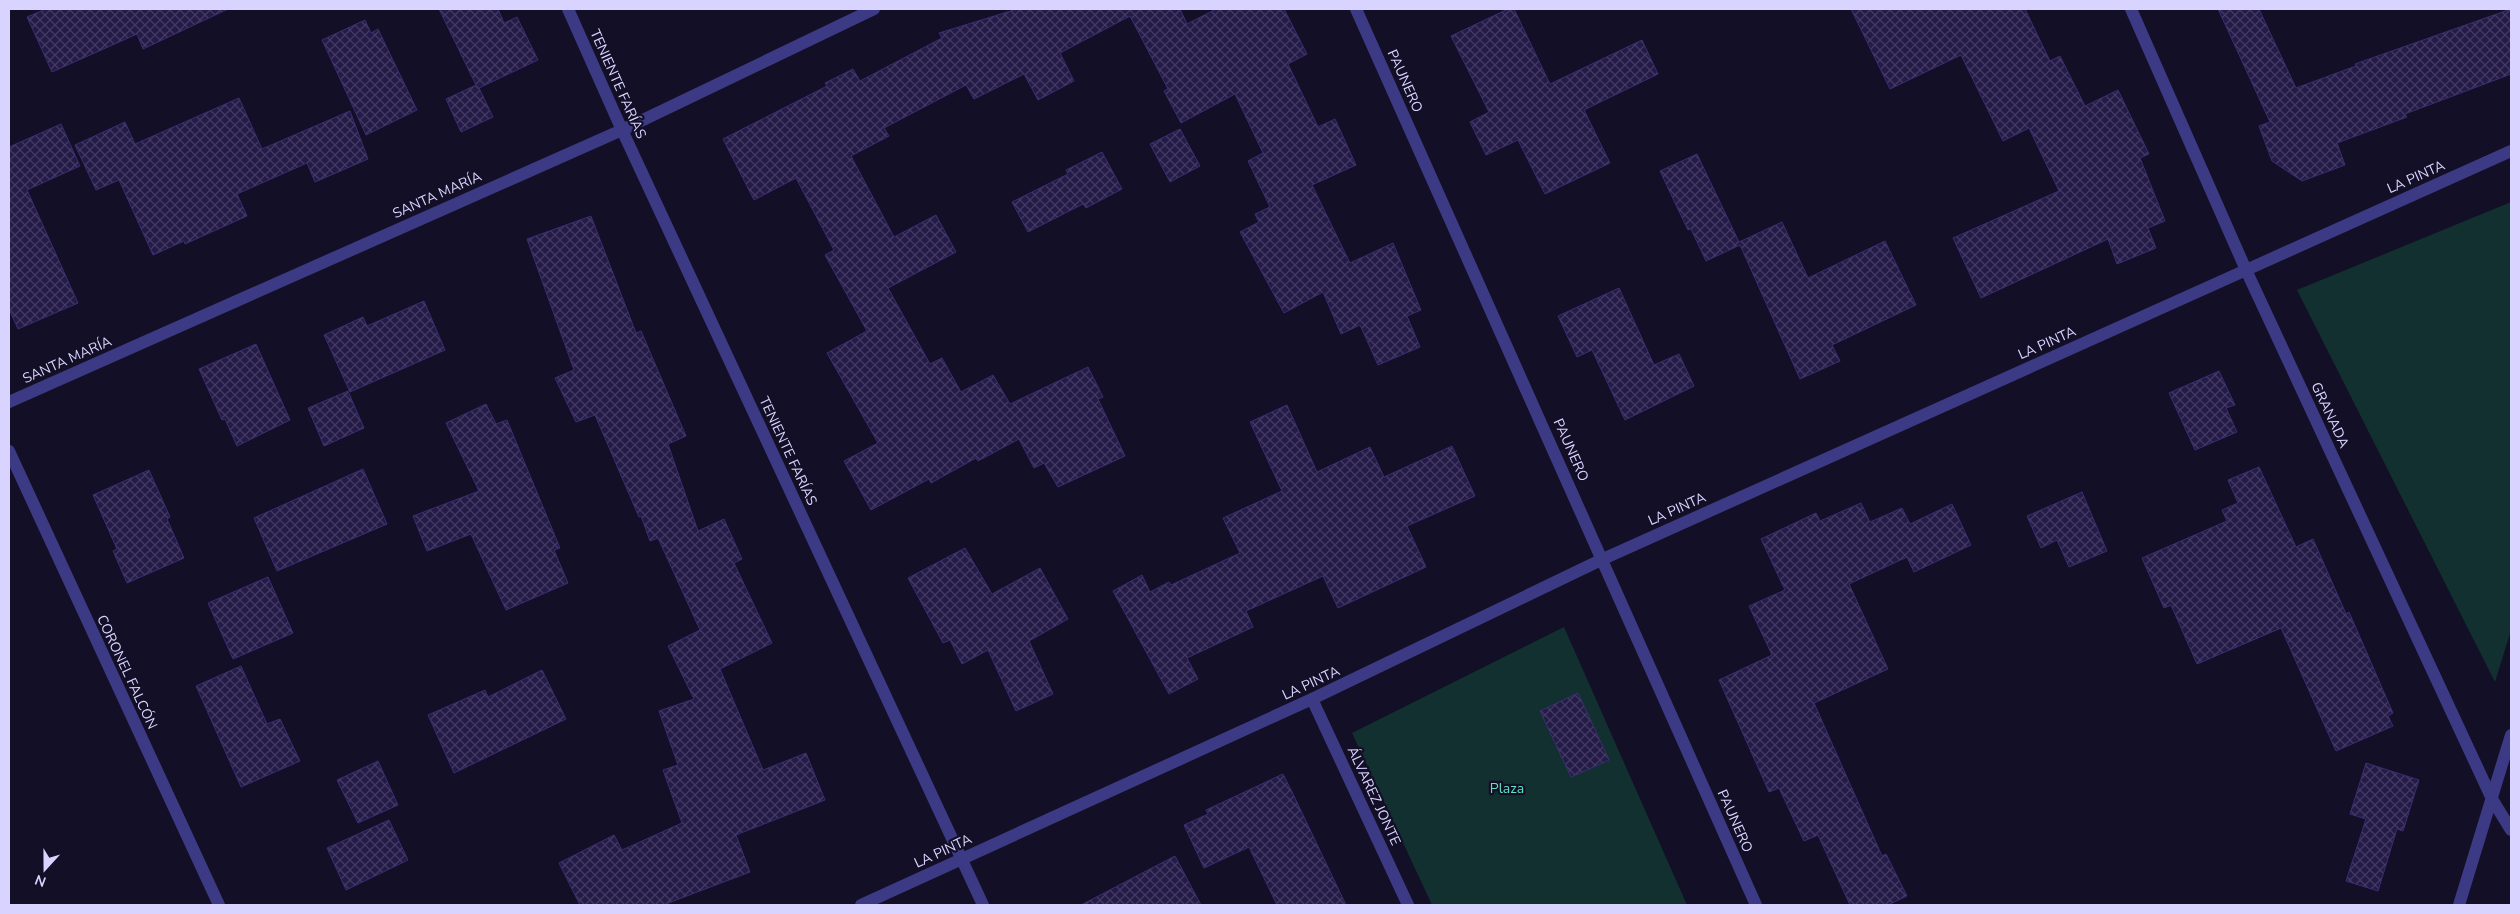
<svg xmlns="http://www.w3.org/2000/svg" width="2520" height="914" font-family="'Nunito Sans',sans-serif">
<defs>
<pattern id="building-cross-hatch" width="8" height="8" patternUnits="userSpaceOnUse" patternTransform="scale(1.25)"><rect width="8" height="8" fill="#241b47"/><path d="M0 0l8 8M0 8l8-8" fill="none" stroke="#433b63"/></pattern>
</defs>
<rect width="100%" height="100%" fill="#130f26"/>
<g fill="#12302f">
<polygon points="2511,202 2511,630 2495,682 2297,290"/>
<polygon points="1564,627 1687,905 1432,905 1352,733"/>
</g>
<g fill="url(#building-cross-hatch)" stroke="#3b2d73">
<polygon points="46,9 228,9 143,49 137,34 52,72 27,17"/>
<polygon points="439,9 498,9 504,23 517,17 538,60 479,88 493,117 461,132 446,99 476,85"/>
<polygon points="1017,9 1180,9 1187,24 1216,9 1284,9 1307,54 1288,64 1318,127 1335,119 1356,165 1312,185 1350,263 1393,243 1421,310 1407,316 1420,347 1378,365 1360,325 1341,334 1323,292 1284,313 1240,232 1259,222 1255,214 1270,207 1248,161 1263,153 1235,94 1181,123 1164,91 1168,89 1130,16 1060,53 1074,81 1038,100 1024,74 974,99 966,85 884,128 889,136 851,156 894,237 936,215 956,252 888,288 930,364 942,358 961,392 993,375 1010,404 1088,367 1103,397 1098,399 1125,456 1058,487 1044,463 1034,468 1019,439 978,461 976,458 931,483 929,479 871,510 844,461 878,443 827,353 867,331 825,255 834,250 796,178 754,200 723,139 827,86 825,83 853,69 860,81 942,38 939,33"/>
<polygon points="1508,9 1514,9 1550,84 1642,40 1658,74 1584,110 1610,163 1545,194 1518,140 1486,155 1470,122 1489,112 1451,36"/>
<polygon points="1851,9 2025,9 2050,61 2060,56 2085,106 2118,90 2149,154 2140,158 2165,221 2148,228 2156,248 2117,264 2108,239 1981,298 1953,238 2059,191 2029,128 2003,141 1961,55 1890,89"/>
<polygon points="2218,9 2259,9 2296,88 2356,66 2355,64 2511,9 2511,74 2405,114 2407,117 2337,143 2345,165 2302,181 2272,161 2259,126 2270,122"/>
<polygon points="365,20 371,33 378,29 417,110 366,135 322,40"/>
<polygon points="239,98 262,149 350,111 368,159 315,182 307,163 237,194 247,216 185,244 184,241 153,255 119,180 96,190 75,145 125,122 135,144"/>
<polygon points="61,124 80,166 27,190 78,303 18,329 9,309 9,147"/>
<polygon points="1180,129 1200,166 1170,182 1150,144"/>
<polygon points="1102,152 1122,189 1086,208 1083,204 1028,232 1012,202 1068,174 1066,170"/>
<polygon points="1697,154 1739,242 1782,222 1808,278 1885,241 1916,305 1832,345 1840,361 1800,379 1740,245 1706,261 1691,229 1688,230 1676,205 1660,171"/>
<polygon points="591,216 636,333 641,331 686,436 668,444 698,531 724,519 742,559 734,563 772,643 720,669 763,770 806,753 825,800 736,835 750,872 663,905 580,905 559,863 614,835 622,850 682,823 663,770 678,765 659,711 694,699 668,646 700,630 658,538 650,541 641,516 639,517 595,415 576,422 555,378 574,370 527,239"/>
<polygon points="1619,288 1654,365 1679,354 1694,386 1625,420 1592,350 1577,357 1558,316"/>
<polygon points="424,301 445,350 350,392 324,335 363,317 367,326"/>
<polygon points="256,344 290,420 237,446 225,419 222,420 199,369"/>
<polygon points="2219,371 2235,405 2226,408 2237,432 2195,450 2169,393"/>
<polygon points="348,391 364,428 324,446 308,408"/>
<polygon points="486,404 496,424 507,420 560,548 554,550 568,583 506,610 471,534 427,551 413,516 479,491 446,423"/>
<polygon points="1287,405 1317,472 1370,447 1384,477 1452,446 1475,496 1407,526 1426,567 1338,608 1323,576 1246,611 1253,627 1187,658 1198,679 1169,694 1113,591 1142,575 1150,592 1169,582 1171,585 1240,553 1223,518 1282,491 1250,422"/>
<polygon points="2259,467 2296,547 2313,539 2346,614 2349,612 2393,713 2388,716 2393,726 2336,751 2281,628 2197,664 2171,605 2164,608 2142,558 2227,521 2222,510 2238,503 2228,480"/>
<polygon points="363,469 387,524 277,571 254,518"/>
<polygon points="149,470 170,517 167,519 184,558 127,583 113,551 117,549 93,495"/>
<polygon points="2082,492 2107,551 2069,567 2057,540 2041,548 2027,516"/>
<polygon points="1861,503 1870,522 1902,508 1910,524 1952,504 1971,545 1914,572 1907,557 1849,584 1888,669 1814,703 1882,856 1886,854 1907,896 1888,905 1850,905 1818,835 1804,841 1779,788 1769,792 1719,680 1772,655 1749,606 1785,590 1761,539 1816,513 1820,521"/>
<polygon points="965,548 992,594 1040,568 1068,619 1029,641 1053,694 1016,711 988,650 962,664 950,640 943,643 908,578"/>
<polygon points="268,577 293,633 233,659 208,603"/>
<polygon points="241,666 267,724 280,719 300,761 241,787 196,686"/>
<polygon points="542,670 566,719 454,773 428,715 485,690 488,697"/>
<polygon points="1578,693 1609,760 1571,777 1540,711"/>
<polygon points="378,761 398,805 358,823 337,780"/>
<polygon points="2366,763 2419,780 2403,831 2397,829 2378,891 2346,881 2366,819 2350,814"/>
<polygon points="1283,774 1293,794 1346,905 1277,905 1249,847 1204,868 1184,825 1208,814 1206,810"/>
<polygon points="389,820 408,860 346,890 327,848"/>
<polygon points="1175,856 1201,905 1081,905 1148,870"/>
</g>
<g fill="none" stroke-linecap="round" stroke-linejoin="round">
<g stroke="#3d3a85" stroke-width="12">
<polyline points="568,9 622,130 983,905"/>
<polyline points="1356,9 1756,905"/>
<polyline points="2131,9 2246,270 2492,799 2511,830"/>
<polyline points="9,402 622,130 874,9"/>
<polyline points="9,451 219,905"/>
<polyline points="1312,699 1408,905"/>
<polyline points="861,905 1312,699 1603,559 2511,151"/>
<polyline points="2459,905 2511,735"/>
</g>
</g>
<g text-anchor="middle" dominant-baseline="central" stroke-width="4.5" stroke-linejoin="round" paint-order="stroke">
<g font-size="14" fill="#d9d4ff" stroke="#130f26">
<text transform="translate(1405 81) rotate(66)">PAUNERO</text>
<text transform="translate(618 84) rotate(66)">TENIENTE FARÍAS</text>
<text transform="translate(2416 177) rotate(-24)">LA PINTA</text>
<text transform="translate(437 195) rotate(-24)">SANTA MARÍA</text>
<text transform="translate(2047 343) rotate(-24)">LA PINTA</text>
<text transform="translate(67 360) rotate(-24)">SANTA MARÍA</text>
<text transform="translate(2330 415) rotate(65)">GRANADA</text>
<text transform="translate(1571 450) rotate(66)">PAUNERO</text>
<text transform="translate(788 451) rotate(65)">TENIENTE FARÍAS</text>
<text transform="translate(1677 509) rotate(-24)">LA PINTA</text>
<text transform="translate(127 672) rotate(65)">CORONEL FALCÓN</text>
<text transform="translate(1311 683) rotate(-25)">LA PINTA</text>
<text transform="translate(1374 796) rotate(65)">ÁLVAREZ JONTE</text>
<text transform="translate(1735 821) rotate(66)">PAUNERO</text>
<text transform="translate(943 851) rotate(-25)">LA PINTA</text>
</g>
<g font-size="14" fill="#5fe0c0" stroke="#130f26">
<text x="1507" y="788">Plaza</text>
</g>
</g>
<rect width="2520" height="914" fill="none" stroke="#d9d4ff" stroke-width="20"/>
<g transform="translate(45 869) rotate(201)" stroke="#130f26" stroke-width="4" paint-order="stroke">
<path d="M0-4L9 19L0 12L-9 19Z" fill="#d9d4ff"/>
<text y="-8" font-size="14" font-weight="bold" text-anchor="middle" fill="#d9d4ff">N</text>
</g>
</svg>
